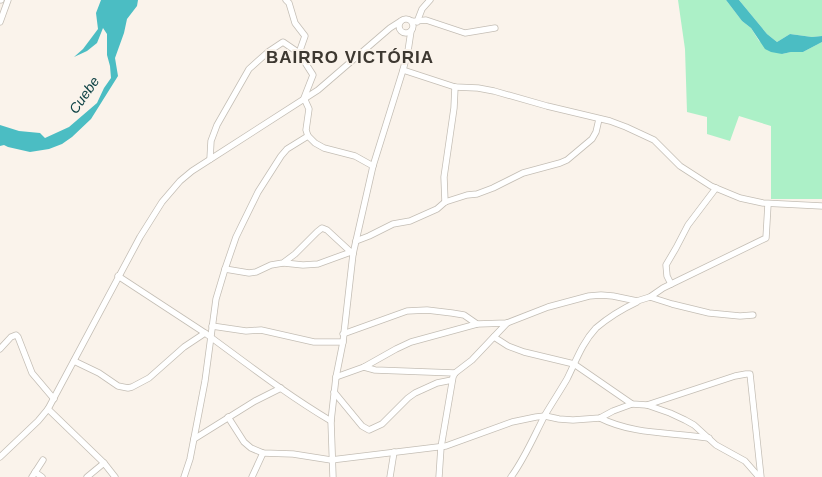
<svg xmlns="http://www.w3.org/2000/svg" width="822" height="477" font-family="Helvetica,sans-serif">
<rect width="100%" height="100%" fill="#faf3eb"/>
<g fill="#acf0c7">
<polygon points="678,0 726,0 742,21 751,28 759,41 782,54 791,52 803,52 822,42 822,199 771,199 771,126 739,116 730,141 707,134 707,117 687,112 685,49"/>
<polygon points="739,0 822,0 822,36 812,37 790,34 777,42 767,34"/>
</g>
<g fill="#4bbdc3">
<polygon points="101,0 138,0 137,6 127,19 124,33 115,58 118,76 91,119 72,137 62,144 49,149 30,152 8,147 4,145 0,146 0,125 19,131 40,133 45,138 69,127 97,103 104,88 111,78 110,66 107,55 107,34 103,28 97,43 87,51 74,57 83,49 98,29 96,13"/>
<polygon points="726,0 739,0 767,34 777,42 790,34 812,37 822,36 822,42 803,52 791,52 782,54 771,52 765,49 751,28 742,21"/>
</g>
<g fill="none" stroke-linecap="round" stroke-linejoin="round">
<g stroke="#c4beb5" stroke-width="7">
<g id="minor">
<polyline points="0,0 1,0"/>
<polyline points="286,0 289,3 295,23 305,36 299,53 313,75 304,98 309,109 306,130 308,136 315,143 324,148 355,156 373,166"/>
<circle cx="406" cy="26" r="7"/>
<path d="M412 21C417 22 421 20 426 20L465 33 495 28"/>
<polyline points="0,22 8,0"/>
<polyline points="417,22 422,9 430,0"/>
<polyline points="403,70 455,87 478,88 494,91 547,106 610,121 626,127 654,140 680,166 711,186 740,198 763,203 822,206"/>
<polyline points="210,159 211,141 217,125 249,69 268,52 283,42 299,53"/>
<polyline points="445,202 444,177 454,108 455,87"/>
<polyline points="356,241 369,236 393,224 410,221 437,209 445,202 467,195 477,194 493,188 523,173 560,163 567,160 592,139 596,132 599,119"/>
<polyline points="284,263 303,265 318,264 351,252"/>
<polyline points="225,269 249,273 256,272 271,265 283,263 295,254 317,232 322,228 327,230 353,254"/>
<polyline points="118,276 205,333"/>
<polyline points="671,284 667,276 666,265 676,248 688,225 716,188"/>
<polyline points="650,297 663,288 766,238 768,204"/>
<polyline points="212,326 246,331 261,330 314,342 343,342"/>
<polyline points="343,334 407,311 427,310 452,313 464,315 477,324 507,323 548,307 589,296 601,295 613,296 637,301 650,297 672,304 709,313 740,316 753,315"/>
<polyline points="494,337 508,346 524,352 574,364 632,404 647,405 670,413 685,420 694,425 716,445 745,461 759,477"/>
<polyline points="0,349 11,337 16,335 18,337 32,373 54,399"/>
<path d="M74 361 99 373 118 386 128 388 132 387 149 378 184 347 205 333C246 363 287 395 331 421"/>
<polyline points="364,367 375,370 455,373"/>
<polyline points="336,377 364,367 396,349 411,342 477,324"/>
<polyline points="334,392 362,426 369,430 382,424 408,398 415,393 437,383 452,380"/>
<polyline points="647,405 735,376 746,374 750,374 761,477"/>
<polyline points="48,409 104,463"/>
<polyline points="228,417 244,442 251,448 263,453 293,454 331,460 446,446 512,422 536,417 545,416 559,419 573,420 600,418 613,411 632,404"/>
<path d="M600 418C634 435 672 432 709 438"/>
<polyline points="194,439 255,401 281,388"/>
<polyline points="0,457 38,421 48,409 140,237 162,202 180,181 192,171 318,90 390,28 401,21"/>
<polyline points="35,472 42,477"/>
<polyline points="32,477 43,460"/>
<polyline points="87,477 104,463 115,477"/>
<polyline points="184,477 190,459 205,381 216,299 225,269 236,237 258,192 281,156 287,149 308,136"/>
<polyline points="252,477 263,453"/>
<polyline points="333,477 331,421 336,377 343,342 353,254 373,166 403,70 408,51 411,31"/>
<polyline points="390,477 394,452"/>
<polyline points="439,477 441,447 453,377 455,373 472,360 507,323"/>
<path d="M511 477C525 458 534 436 545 415 552 403 560 391 567 379 576 361 582 343 596 328 609 317 622 309 637 302"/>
</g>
</g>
<use href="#minor" stroke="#fff" stroke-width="5.5"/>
</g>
<g text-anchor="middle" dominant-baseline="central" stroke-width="4" stroke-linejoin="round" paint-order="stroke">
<g font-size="14" font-style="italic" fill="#0a3f42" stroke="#faf3eb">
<text transform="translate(84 95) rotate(-55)">Cuebe</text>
</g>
<g font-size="17" font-weight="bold" letter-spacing="1" fill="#3d3831" stroke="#faf3eb">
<text x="350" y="57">BAIRRO VICTÓRIA</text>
</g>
</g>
</svg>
